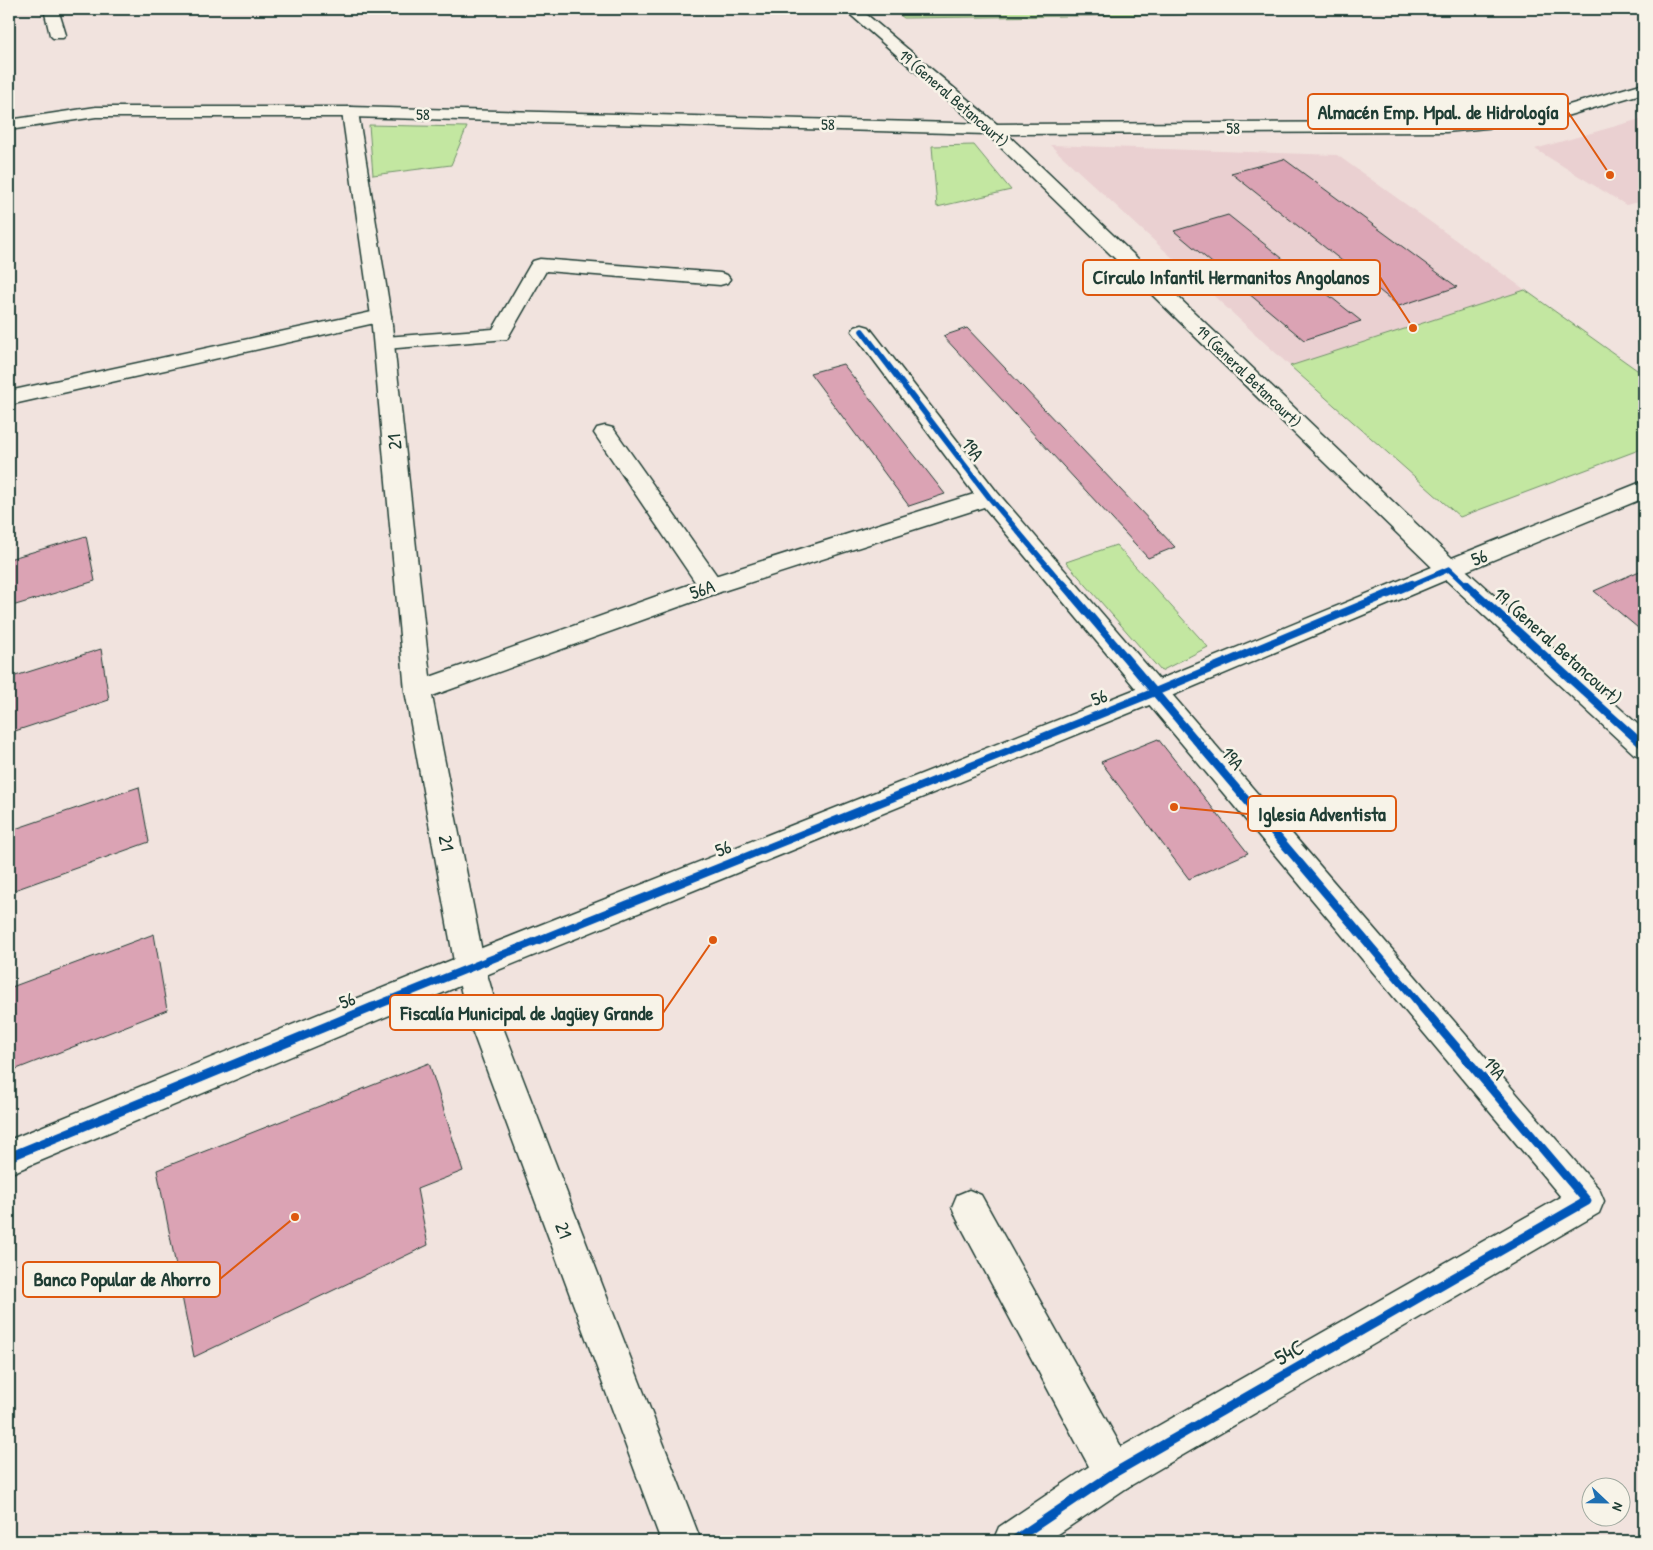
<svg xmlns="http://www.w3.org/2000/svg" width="1653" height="1550" font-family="'Patrick Hand',sans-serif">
<rect width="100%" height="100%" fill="#f1e3de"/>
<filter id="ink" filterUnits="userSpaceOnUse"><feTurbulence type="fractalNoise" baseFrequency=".02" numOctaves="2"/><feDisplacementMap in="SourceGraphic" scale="10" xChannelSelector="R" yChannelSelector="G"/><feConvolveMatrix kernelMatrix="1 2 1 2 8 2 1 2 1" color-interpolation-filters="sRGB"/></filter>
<g filter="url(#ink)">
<g fill="#ead0d1">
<polygon points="1644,118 1644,201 1626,205 1535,149"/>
<polygon points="1050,145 1337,155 1644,375 1644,448 1460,517 1290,366"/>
</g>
<g fill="#c3e7a1" stroke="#71926a">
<polygon points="891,9 1298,9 1225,14 904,18"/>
<polygon points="369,125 467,127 451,165 373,175"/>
<polygon points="974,145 1011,190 937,207 932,146"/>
<polygon points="1525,290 1644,375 1644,448 1460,517 1290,366"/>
<polygon points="1116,545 1208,647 1161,671 1066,562"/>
</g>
<g fill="#dba3b4" stroke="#1f3d34">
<polygon points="1284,159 1457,287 1399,306 1231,173"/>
<polygon points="1228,215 1361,321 1304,340 1174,231"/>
<polygon points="967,328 1175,547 1148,558 943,336"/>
<polygon points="843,364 945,494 909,506 810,373"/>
<polygon points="86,536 95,581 9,607 9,559"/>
<polygon points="1644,569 1644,633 1594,591"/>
<polygon points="101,649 109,700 9,733 9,678"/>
<polygon points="1158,739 1248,853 1189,879 1101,762"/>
<polygon points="139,787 149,842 9,892 9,831"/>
<polygon points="154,934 167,1010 9,1072 9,988"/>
<polygon points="429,1063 463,1171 417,1189 428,1245 194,1357 157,1170"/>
</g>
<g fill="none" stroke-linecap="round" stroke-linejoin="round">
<g stroke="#1f3d34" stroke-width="3">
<g id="service">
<polygon points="540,259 720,273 727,275 730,279 727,283 720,285 546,271 507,339 385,349 378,347 375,343 378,339 385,337 493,329 530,265 533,261"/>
<polygon points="381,310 388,312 391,316 388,320 9,405 9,391"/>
<polygon points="605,426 613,428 720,580 723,586 720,592 711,595 702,592 594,433 597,428"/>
<polygon points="969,1190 981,1195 1128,1459 1133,1473 1128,1487 1114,1492 1100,1487 957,1219 952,1207 957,1195"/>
</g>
</g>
<g stroke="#1f3d34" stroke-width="3">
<g id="minor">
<polygon points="44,9 58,9 66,35 63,38 53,38 50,35"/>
<polygon points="844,9 860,9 998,125 1000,129 998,133 986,133"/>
<polygon points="350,107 356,108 358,112 391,316 430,677 702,580 974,494 852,331 855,327 862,325 869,327 997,492 1599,1189 1604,1201 1599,1213 1128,1487 1048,1541 993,1541 999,1527 1100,1459 1561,1197 984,507 720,592 432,696 485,967 501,1022 701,1541 661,1541 469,1022 455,967 405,691 371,316 342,112 344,108"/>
</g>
</g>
<g stroke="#1f3d34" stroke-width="3">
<polygon id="tertiary" points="1449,560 1458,563 1644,730 1644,757 1634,754 1446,580 1164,699 481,977 9,1174 9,1140 459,957 1146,685"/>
</g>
<g stroke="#1f3d34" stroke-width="3">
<polygon id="secondary" points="1644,83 1644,93 1546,122 1446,132 1007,134 1452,558 1644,481 1644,498 1449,578 1440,575 987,134 350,117 96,117 9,130 9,120 96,107 350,107 992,124 1446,122 1545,112"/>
</g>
<use href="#service" fill="#f7f3e8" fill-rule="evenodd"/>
<use href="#minor" fill="#f7f3e8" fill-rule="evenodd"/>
<use href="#tertiary" fill="#f7f3e8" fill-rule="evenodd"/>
<use href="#secondary" fill="#f7f3e8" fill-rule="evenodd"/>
<g stroke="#f7f3e8" stroke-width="8">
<g id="cycleway-far2">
<polyline points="862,331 989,497 1064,586"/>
<polyline points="1409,586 1449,569 1467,586"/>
</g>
</g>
<g stroke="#f7f3e8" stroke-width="11">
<g id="cycleway-far1">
<polyline points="1063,584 1423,1008"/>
<polyline points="1466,584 1644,746"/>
<polyline points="370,1008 1155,692 1412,584"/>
</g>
</g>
<g stroke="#f7f3e8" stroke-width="12">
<g id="cycleway">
<polyline points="9,1157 373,1007"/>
<polyline points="1013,1541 1114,1473 1587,1201 1422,1007"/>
</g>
</g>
<use href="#cycleway-far2" stroke="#0057b8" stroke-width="5.5"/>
<use href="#cycleway-far1" stroke="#0057b8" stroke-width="8"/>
<use href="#cycleway" stroke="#0057b8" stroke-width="9"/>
</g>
</g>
<g text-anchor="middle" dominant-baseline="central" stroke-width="5" stroke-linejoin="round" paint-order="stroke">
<g font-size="16" fill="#1f3d34" stroke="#f7f3e8">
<text transform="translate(954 98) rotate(41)">19 (General Betancourt)</text>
<text transform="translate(423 114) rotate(1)">58</text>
<text transform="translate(828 124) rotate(1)">58</text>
<text x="1233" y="128">58</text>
<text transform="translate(1249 376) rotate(44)">19 (General Betancourt)</text>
</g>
<g font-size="19" fill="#1f3d34" stroke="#f7f3e8">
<text transform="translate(394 442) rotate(-96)">21</text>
<text transform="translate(973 449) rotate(53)">19A</text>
<text transform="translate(1479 557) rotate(-22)">56</text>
<text transform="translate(702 589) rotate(-19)">56A</text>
<text transform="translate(1558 646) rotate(42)">19 (General Betancourt)</text>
<text transform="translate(1099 697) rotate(-22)">56</text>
<text transform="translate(1233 758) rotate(50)">19A</text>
<text transform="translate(447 843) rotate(79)">21</text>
<text transform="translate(723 848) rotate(-22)">56</text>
<text transform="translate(347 1000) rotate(-22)">56</text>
<text transform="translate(1495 1068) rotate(50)">19A</text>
<text transform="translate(564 1230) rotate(69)">21</text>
</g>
<g font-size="22" fill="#1f3d34" stroke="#f7f3e8">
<text transform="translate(1289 1352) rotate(-30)">54C</text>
</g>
</g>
<path fill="none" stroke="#de580e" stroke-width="2" d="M1610 175L1568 112M1413 328L1380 277M1174 807L1248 814M713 940L663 1013M295 1217L220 1279"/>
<g fill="#de580e" stroke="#f7f3e8" stroke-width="2">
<circle cx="1610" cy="175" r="5"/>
<circle cx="1413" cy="328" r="5"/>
<circle cx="1174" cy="807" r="5"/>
<circle cx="713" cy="940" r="5"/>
<circle cx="295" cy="1217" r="5"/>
</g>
<g fill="#f7f3e8" stroke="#de580e" stroke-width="2">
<rect x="1308" y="94" width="260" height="35" rx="5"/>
<rect x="1083" y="260" width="297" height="35" rx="5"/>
<rect x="1248" y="796" width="148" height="35" rx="5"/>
<rect x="390" y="995" width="273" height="35" rx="5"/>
<rect x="23" y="1262" width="197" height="35" rx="5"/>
</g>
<g font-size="20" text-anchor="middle" font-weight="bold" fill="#1f3d34">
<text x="1438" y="119">Almacén Emp. Mpal. de Hidrología</text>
<text x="1231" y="284">Círculo Infantil Hermanitos Angolanos</text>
<text x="1322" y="821">Iglesia Adventista</text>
<text x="527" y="1020">Fiscalía Municipal de Jagüey Grande</text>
<text x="122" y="1286">Banco Popular de Ahorro</text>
</g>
<rect width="1653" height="1550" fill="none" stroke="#f7f3e8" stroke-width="30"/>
<rect x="15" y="15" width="1623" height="1520" fill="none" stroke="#1f3d34" stroke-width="2" filter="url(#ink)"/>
<g transform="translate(1606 1502) rotate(112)"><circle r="24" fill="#f7f3e8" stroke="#a1aaa0"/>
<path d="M0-4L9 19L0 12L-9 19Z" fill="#1f6fb2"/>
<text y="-8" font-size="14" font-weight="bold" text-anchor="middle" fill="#1f3d34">N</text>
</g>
</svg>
